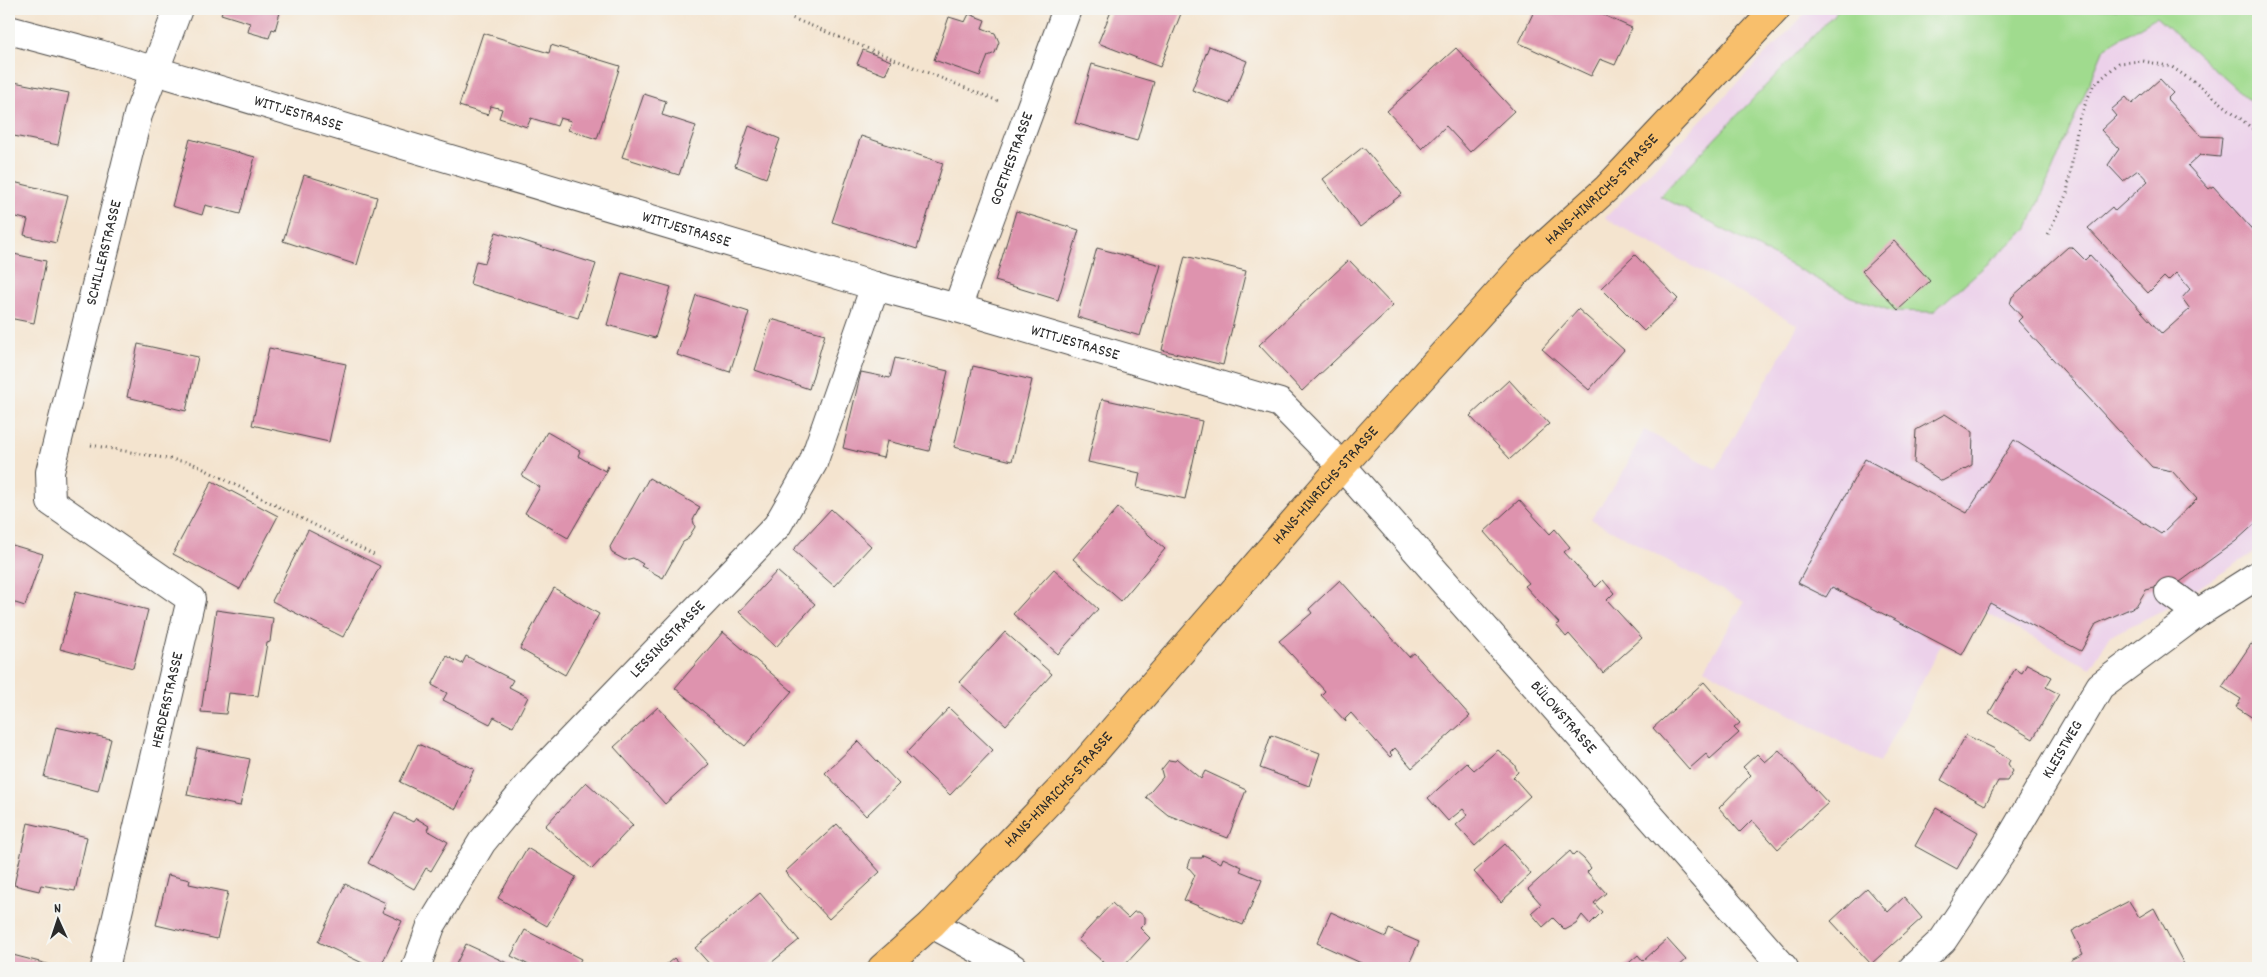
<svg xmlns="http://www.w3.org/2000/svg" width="2267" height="977" font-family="Dekko,sans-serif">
<rect width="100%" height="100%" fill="#f6f6f2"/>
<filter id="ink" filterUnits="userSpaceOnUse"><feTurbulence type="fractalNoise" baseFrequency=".02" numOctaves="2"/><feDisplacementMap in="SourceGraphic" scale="10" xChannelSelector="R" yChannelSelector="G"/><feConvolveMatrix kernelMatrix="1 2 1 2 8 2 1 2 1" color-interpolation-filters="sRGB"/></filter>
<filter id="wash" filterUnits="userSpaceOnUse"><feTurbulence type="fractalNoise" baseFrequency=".0096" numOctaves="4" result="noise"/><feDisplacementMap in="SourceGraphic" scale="20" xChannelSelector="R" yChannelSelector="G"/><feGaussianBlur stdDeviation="1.12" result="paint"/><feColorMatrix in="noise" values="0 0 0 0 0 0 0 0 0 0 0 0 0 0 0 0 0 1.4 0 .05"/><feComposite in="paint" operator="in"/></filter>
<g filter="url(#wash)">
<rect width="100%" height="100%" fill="#f4e4cf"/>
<polygon fill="#ecd1ea" points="1810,9 2258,9 2258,550 2165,609 2110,636 2090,668 1985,612 1962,655 1941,645 1879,763 1705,669 1744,602 1591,519 1620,478 1644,430 1716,469 1798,325 1605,218"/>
<polygon fill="#a0db8e" stroke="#66835c" points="1839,9 2258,9 2258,108 2156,17 2104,48 2028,228 1933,312 1892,311 1851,297 1660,196"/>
<g id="blocks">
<g fill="#de93ae">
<polygon points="223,9 281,9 275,30 272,29 269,38 248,32 250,23 221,14"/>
<polygon points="1112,9 1175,9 1182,11 1160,67 1098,43"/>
<polygon points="1535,9 1590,9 1632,28 1615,65 1600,59 1591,76 1519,43"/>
<polygon points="969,14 985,20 982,28 995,33 999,42 995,53 988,56 980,76 934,60 949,17 965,22"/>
<polygon points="483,33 549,53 551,45 620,66 597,139 568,130 571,121 560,118 557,126 531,118 527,127 499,118 502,109 491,106 488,115 459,106"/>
<polygon points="1209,46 1247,61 1230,104 1192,90"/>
<polygon points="1456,48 1514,111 1470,152 1446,126 1422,149 1387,111"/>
<polygon points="863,50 891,61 885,75 857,64"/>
<polygon points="1092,64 1154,82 1137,141 1075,123"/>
<polygon points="2160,79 2173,93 2167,99 2201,136 2222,137 2220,157 2200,155 2188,166 2209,189 2213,186 2258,236 2258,521 2236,541 2180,582 2146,590 2136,606 2096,624 2081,651 1990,603 1962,655 1832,587 1826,597 1798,583 1865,459 1967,513 2014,440 2161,534 2197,499 2172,471 2152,467 2018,321 2022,317 2010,304 2012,297 2068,247 2072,247 2085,260 2090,255 2162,334 2190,309 2182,298 2190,289 2176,273 2168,281 2164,277 2148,293 2088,228 2112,207 2115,211 2148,181 2138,170 2123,181 2108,165 2119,149 2101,130 2116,116 2111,110 2126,97 2132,104"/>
<polygon points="9,81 69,93 58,145 9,135"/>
<polygon points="644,94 666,101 662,115 696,126 679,175 622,157"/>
<polygon points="749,126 780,139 766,178 735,166"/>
<polygon points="861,136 943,163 917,249 832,222"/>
<polygon points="190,139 255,157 240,214 205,205 202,215 172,206"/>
<polygon points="1363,147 1402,194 1360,227 1323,179"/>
<polygon points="304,175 377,197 357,265 283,241"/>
<polygon points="13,182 68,195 56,243 24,235 28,220 9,215 9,199"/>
<polygon points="1016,211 1079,230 1058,300 995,281"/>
<polygon points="496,232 596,264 578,318 470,284 476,261 485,263"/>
<polygon points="1894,241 1930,281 1898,310 1862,271"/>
<polygon points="1097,248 1161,265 1140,336 1077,317"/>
<polygon points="9,253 46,261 34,323 9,318"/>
<polygon points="1635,255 1678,299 1644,331 1601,288"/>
<polygon points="1185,256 1246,271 1223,365 1162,350"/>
<polygon points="1349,260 1393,306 1302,391 1259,345"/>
<polygon points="622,273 671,287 655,338 607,325"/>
<polygon points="696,295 749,312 730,372 677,355"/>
<polygon points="1578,309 1624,350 1589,390 1542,349"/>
<polygon points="771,319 825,334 809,389 755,370"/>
<polygon points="138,344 198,357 186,411 127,397"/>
<polygon points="269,348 346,364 329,442 252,425"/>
<polygon points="895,358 948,371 929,451 887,441 883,458 843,448 861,372 890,378"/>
<polygon points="973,366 1032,380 1012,461 954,447"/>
<polygon points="1509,380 1549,424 1510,459 1470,416"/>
<polygon points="1102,399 1202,421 1185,499 1137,488 1140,473 1088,462"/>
<polygon points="1945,414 1973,432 1972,465 1942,481 1914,463 1916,430"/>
<polygon points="547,432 580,451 578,456 583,459 605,471 607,466 609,467 568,538 525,513 540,487 522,476"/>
<polygon points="649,478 700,507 693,520 695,527 687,540 683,542 663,578 641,566 643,564 633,558 625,560 612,553 610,547"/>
<polygon points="212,481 278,516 240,589 173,554"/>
<polygon points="1519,500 1550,534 1555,529 1570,547 1564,552 1596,587 1603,580 1614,593 1607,600 1642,638 1603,673 1569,634 1566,637 1556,625 1559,623 1525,586 1529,583 1484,532"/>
<polygon points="1118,508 1165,549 1121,601 1073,559"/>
<polygon points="831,509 871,546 834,586 793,550"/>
<polygon points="308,530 380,566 343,637 272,601"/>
<polygon points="9,544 43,554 25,606 9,601"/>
<polygon points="1054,569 1098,609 1058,654 1013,614"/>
<polygon points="777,571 815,604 776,647 739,612"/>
<polygon points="1340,580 1409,657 1414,653 1470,716 1412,768 1395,748 1390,753 1392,755 1390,757 1351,713 1345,719 1346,722 1321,695 1325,691 1279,641 1312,613 1309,609"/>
<polygon points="554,588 599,614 565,675 520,649"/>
<polygon points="76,591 148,610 133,668 60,649"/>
<polygon points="216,610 273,618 270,642 267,643 258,696 229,693 226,714 201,712"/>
<polygon points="723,632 792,691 745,746 675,688"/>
<polygon points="1005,632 1052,674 1006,725 959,682"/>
<polygon points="2251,644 2258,648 2258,716 2256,720 2236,707 2241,699 2222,687"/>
<polygon points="447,656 462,664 466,656 513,680 509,687 528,697 513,727 494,717 490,724 443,700 447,693 432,685"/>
<polygon points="2027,664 2052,677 2046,687 2059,694 2033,739 1989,713 2015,669 2022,673"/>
<polygon points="1704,682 1740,723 1734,728 1739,733 1710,759 1706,754 1689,769 1653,728"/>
<polygon points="658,707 709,764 665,804 614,747"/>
<polygon points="949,708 993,750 950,795 906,753"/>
<polygon points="56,727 111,739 98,791 44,777"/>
<polygon points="1271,735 1320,753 1309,786 1260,768"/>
<polygon points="1966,735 1995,749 1994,750 2010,760 2008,764 2013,771 2007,781 1998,781 1985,805 1941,780"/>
<polygon points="858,741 899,784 866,816 825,773"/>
<polygon points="418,744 474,769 456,809 400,782"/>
<polygon points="197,748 250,759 240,806 187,795"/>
<polygon points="1498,750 1514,764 1518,772 1513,777 1530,796 1475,846 1456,825 1468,815 1463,809 1448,821 1428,798 1467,763 1474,770"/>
<polygon points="1779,750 1828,803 1778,849 1752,820 1740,832 1719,808 1751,775 1743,767 1757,754 1765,762"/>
<polygon points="1177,759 1201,779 1205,771 1246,790 1228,838 1168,815 1146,797 1163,777 1161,770 1169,760 1175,761"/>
<polygon points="586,782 633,825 592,869 545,826"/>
<polygon points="1936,808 1978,832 1957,869 1915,846"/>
<polygon points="395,813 413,822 416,818 429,826 427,830 448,842 431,871 426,868 414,889 368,863"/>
<polygon points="28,823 87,837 75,891 41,885 39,891 14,885"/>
<polygon points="837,824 880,872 829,919 785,872"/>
<polygon points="1505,844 1531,874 1501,902 1474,872"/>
<polygon points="527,848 576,877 547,926 498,898"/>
<polygon points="1570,851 1573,855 1576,852 1584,859 1591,868 1587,872 1606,893 1594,903 1602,912 1590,924 1582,915 1576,924 1565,930 1553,918 1543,927 1531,913 1541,904 1528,889"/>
<polygon points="1203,855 1221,863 1223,858 1242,867 1240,871 1262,880 1243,925 1184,900 1195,875 1188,867 1191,858 1202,858"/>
<polygon points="168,875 190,880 189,884 228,892 217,939 156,925"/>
<polygon points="345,884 386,903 382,912 402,921 380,968 373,968 318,942"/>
<polygon points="1867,888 1888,912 1904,897 1922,918 1871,964 1831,921"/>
<polygon points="760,893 799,940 765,968 713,968 695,948"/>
<polygon points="2129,901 2139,917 2154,908 2186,968 2075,968 2071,960 2083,954 2072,931"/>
<polygon points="1112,903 1128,918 1134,912 1139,912 1145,917 1145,923 1140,928 1150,938 1122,968 1110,968 1078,940"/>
<polygon points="1331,912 1386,937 1389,929 1419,942 1407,968 1372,968 1317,943"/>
<polygon points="525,930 581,959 576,968 535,968 511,956"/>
<polygon points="1667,939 1686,960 1678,967 1680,968 1623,968 1638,955 1643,961"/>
<polygon points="466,944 518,968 454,968"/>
<polygon points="9,954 55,966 54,968 9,968"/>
<polygon points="674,958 683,968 662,968"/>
</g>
</g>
</g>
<g filter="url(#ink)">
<use href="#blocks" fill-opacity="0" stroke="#494744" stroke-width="1"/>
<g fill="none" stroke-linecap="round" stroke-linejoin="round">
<g stroke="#494744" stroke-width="30">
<g id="minor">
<path id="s1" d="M9 30 99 54 875 286 957 308 1280 403 1342 466 1784 968"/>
<path id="s2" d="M957 308 1067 9"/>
<polyline points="2169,592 2198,613"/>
<polyline points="932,924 1013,968"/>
<path id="s3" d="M105 968 191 599 51 502 50 472 138 115 178 9"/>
<path id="s4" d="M416 968 431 926 482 842 538 774 777 526 813 463 875 286"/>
<path id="s5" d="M1913 968 1943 940 2004 849 2100 686 2198 613 2258 575"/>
</g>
</g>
<g stroke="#494744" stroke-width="30">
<g id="major">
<path id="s6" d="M882 968 932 924 1076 773 1342 466 1528 260 1607 188 1776 9"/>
</g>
</g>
<g stroke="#494744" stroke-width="3" stroke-dasharray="1 4" stroke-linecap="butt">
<polyline points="794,9 792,18 998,101"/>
<polyline points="2048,234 2067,193 2079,119 2093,86 2119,63 2143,61 2172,67 2204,89 2258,133"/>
<polyline points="91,445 192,463 376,556"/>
</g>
<use href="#minor" stroke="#fff" stroke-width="28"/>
<use href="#major" stroke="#f8bf6c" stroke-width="28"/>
</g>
</g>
<g text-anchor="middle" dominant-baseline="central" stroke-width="4" stroke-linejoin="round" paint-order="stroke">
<g font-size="16" fill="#2b2b2b" stroke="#f6f6f2">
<text stroke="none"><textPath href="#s1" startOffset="301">WITTJESTRASSE</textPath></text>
<text stroke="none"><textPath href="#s2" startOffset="159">GOETHESTRASSE</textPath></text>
<text stroke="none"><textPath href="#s6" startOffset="1061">HANS-HINRICHS-STRASSE</textPath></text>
<text stroke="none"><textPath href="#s1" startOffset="706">WITTJESTRASSE</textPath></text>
<text stroke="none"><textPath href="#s3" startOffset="805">SCHILLERSTRASSE</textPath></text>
<text stroke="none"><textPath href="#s1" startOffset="1111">WITTJESTRASSE</textPath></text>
<text stroke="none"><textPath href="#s6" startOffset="656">HANS-HINRICHS-STRASSE</textPath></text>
<text stroke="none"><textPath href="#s4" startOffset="418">LESSINGSTRASSE</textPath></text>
<text stroke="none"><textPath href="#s3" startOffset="275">HERDERSTRASSE</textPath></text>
<text stroke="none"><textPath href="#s1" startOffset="1748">BÜLOWSTRASSE</textPath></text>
<text stroke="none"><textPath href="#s5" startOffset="266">KLEISTWEG</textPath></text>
<text stroke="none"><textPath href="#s6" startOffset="251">HANS-HINRICHS-STRASSE</textPath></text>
</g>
</g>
<rect width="2267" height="977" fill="none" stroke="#f6f6f2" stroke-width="30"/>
<g transform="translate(58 920) rotate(357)" stroke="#f6f6f2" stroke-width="4" paint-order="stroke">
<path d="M0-4L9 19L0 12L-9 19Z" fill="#2b2b2b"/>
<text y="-8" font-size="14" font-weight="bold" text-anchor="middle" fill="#2b2b2b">N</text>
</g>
</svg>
